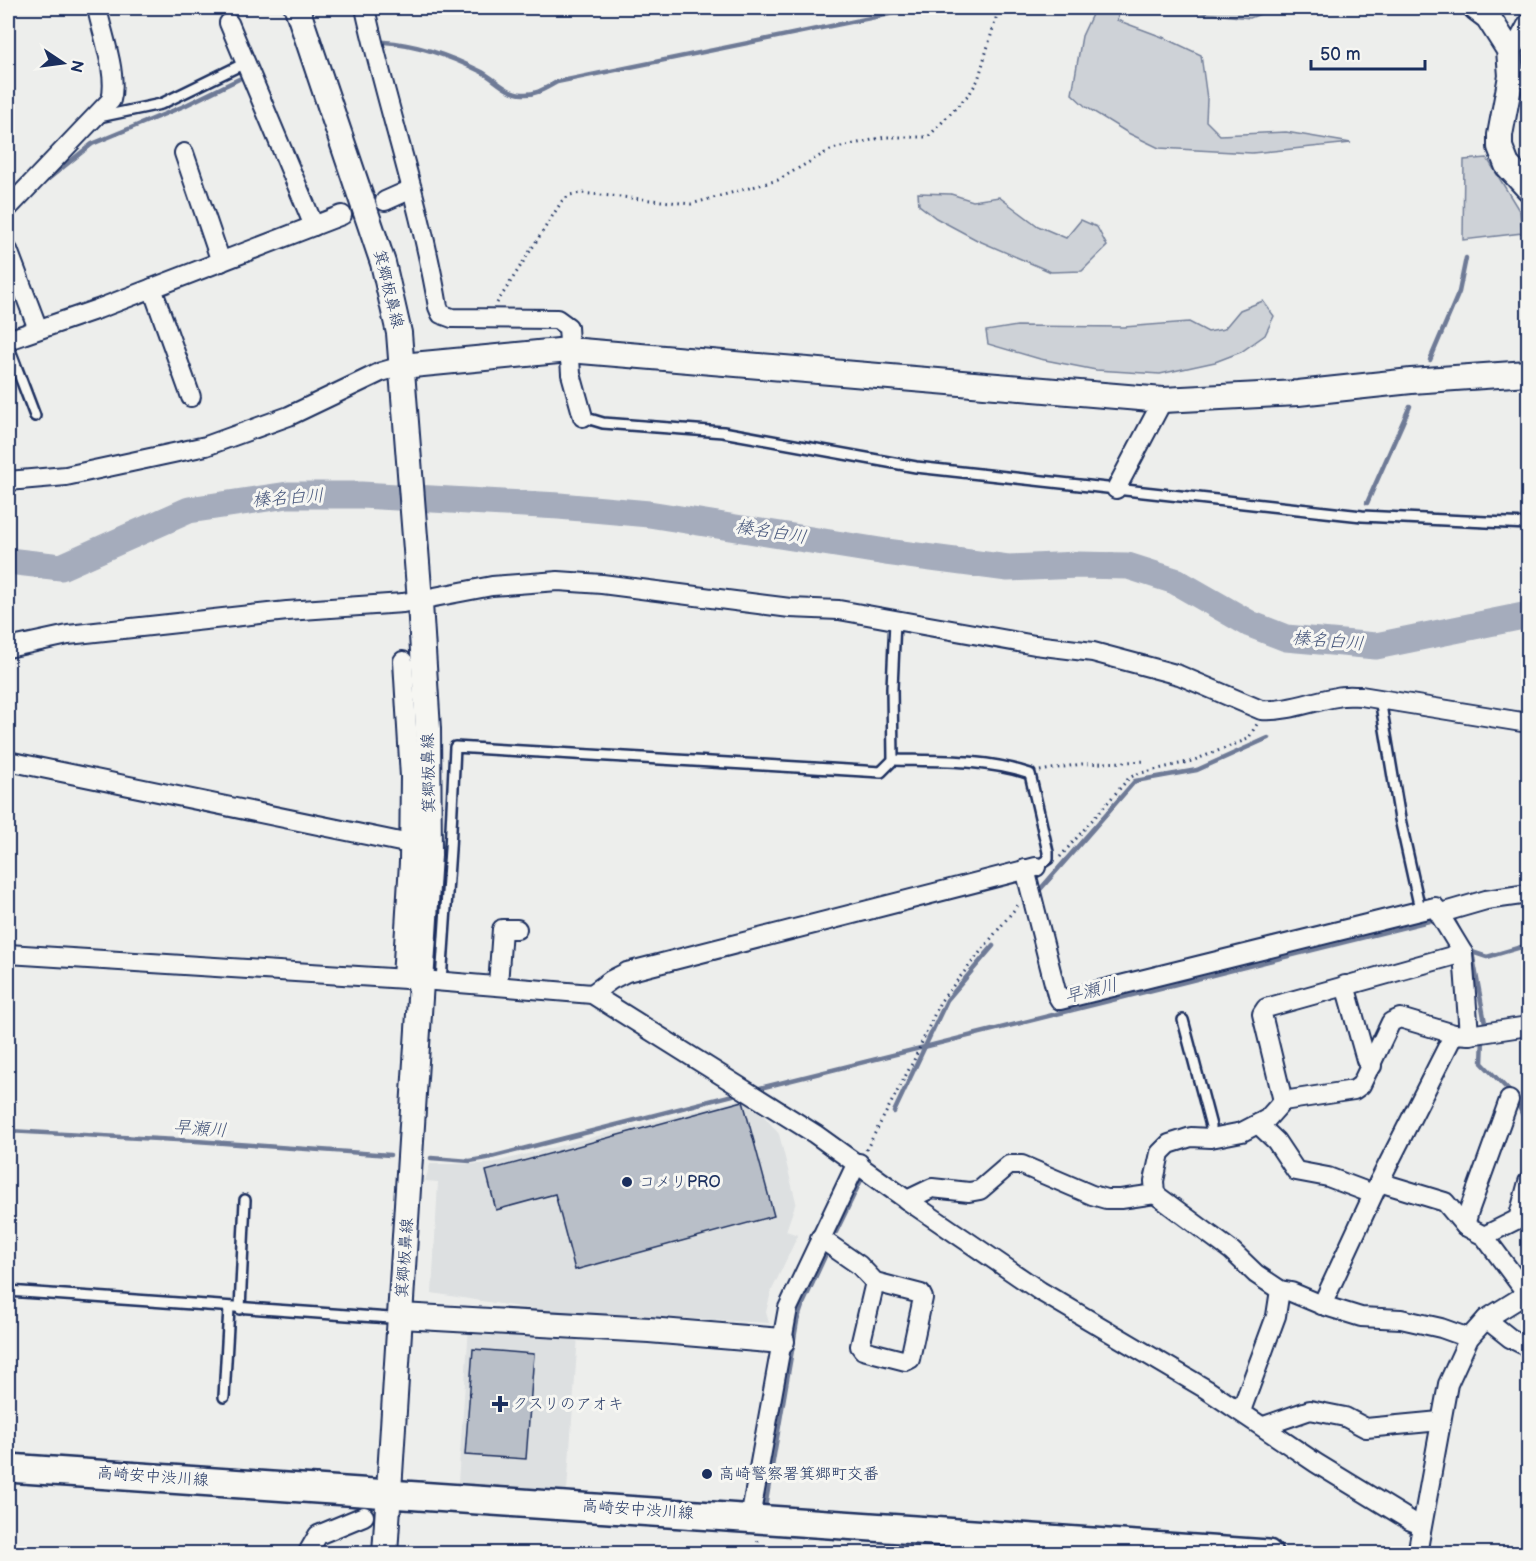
<svg xmlns="http://www.w3.org/2000/svg" width="1536" height="1561" font-family="'Balsamiq Sans','Klee One',sans-serif">
<rect width="100%" height="100%" fill="#edeeec"/>
<filter id="ink" filterUnits="userSpaceOnUse"><feTurbulence type="fractalNoise" baseFrequency=".0167" numOctaves="2"/><feDisplacementMap in="SourceGraphic" scale="12" xChannelSelector="R" yChannelSelector="G"/><feConvolveMatrix kernelMatrix="1 2 1 2 8 2 1 2 1" color-interpolation-filters="sRGB"/></filter>
<g filter="url(#ink)">
<g fill="#dde0e1">
<polygon points="742,1099 759,1110 779,1134 796,1202 786,1231 798,1235 771,1292 766,1312 769,1323 544,1311 432,1293 438,1182 425,1181 430,1164 488,1164"/>
<polygon points="469,1327 578,1335 567,1491 458,1483"/>
</g>
<g fill="#ced2d7" stroke="#74809a" stroke-width="1.5">
<polygon points="1095,8 1120,8 1117,20 1165,38 1201,55 1207,99 1206,121 1220,135 1286,132 1351,143 1252,153 1159,148 1128,133 1086,107 1072,94 1082,36"/>
<polygon points="1126,8 1276,8 1250,18 1155,8"/>
<polygon points="1487,158 1520,212 1522,233 1463,240 1464,160"/>
<polygon points="918,193 951,194 973,201 999,197 1038,226 1066,238 1081,220 1097,227 1107,246 1082,271 1051,272 977,240 936,218 919,205"/>
<polygon points="1263,301 1274,316 1265,335 1241,352 1215,362 1160,374 1096,370 1040,359 988,344 986,331 1017,326 1124,327 1189,322 1208,332 1224,329 1240,310"/>
</g>
<g fill="none" stroke-linecap="round" stroke-linejoin="round">
<g stroke="#6e7a96" stroke-width="4.5">
<path d="M384 42C417 44 452 57 482 72 495 79 507 94 523 94 536 95 546 88 557 82L885 15 914 8"/>
<polyline points="42,184 92,144 184,106 239,79"/>
<polyline points="1430,360 1459,292 1466,258"/>
<polyline points="1367,503 1410,406"/>
<polyline points="1037,893 1135,781 1197,770 1268,738"/>
<polyline points="1455,922 1460,932"/>
<polyline points="1469,947 1472,952 1485,1023 1484,1029"/>
<polyline points="1472,952 1487,957 1528,945"/>
<polyline points="1483,1038 1482,1063 1515,1097 1528,1127"/>
<path d="M760 1088C983 1033 1205 975 1429 921"/>
<polyline points="894,1112 947,1000 993,946"/>
<polyline points="8,1131 196,1141 390,1155"/>
<polyline points="431,1158 470,1161 487,1158 733,1095"/>
<polyline points="836,1232 862,1178"/>
<polyline points="765,1507 797,1321 802,1306 825,1256"/>
</g>
<polyline stroke="#a5acbc" stroke-width="27" points="8,561 61,567 189,510 288,495 361,495 559,506 649,514 886,552 1008,568 1078,565 1128,566 1175,581 1250,624 1286,638 1376,646 1528,615"/>
</g>
<g fill="#b9bfc8" stroke="#1b2f5e" stroke-width="1.5">
<polygon points="743,1101 774,1216 575,1270 555,1194 496,1210 486,1171"/>
<polygon points="473,1349 534,1354 526,1459 465,1455"/>
</g>
<g fill="none" stroke-linecap="round" stroke-linejoin="round">
<g stroke="#1b2f5e" stroke-width="14">
<g id="lane">
<polyline points="99,117 161,104 245,63"/>
<polyline points="8,345 35,416"/>
<polyline points="583,417 603,423 723,432 916,467 1362,516 1528,524"/>
<polyline points="1380,699 1400,819 1420,909"/>
<path d="M893 760C939 761 986 759 1030 774L1048 852V859L1036 867"/>
<polyline points="441,981 450,849 455,747 881,772 893,760 892,688 895,621"/>
<polyline points="1183,1020 1211,1126 1211,1138"/>
<polyline points="8,1291 390,1318 400,1316"/>
<polyline points="240,1309 245,1200"/>
<polyline points="224,1397 229,1308"/>
</g>
</g>
<g stroke="#1b2f5e" stroke-width="22">
<g id="street">
<path d="M365 8C387 108 421 205 438 307L441 314 452 318 557 319 568 327 571 374 583 417"/>
<polyline points="229,23 314,226"/>
<polyline points="1509,50 1518,42 1528,23"/>
<polyline points="1511,76 1528,79"/>
<polyline points="184,153 221,262"/>
<polyline points="385,201 412,189"/>
<path d="M8 208 111 100C118 74 102 34 97 8"/>
<polyline points="8,250 38,329"/>
<polyline points="152,288 191,397"/>
<polyline points="8,340 98,309 342,215"/>
<polyline points="8,481 66,476 206,446 289,416 381,372 402,366"/>
<polyline points="1116,489 1163,400"/>
<path d="M8 648 68 635 287 611 403 603 492 586 558 581 602 584 790 608 839 610 1035 645 1093 652 1179 675 1261 710C1287 712 1312 701 1337 697 1344 695 1353 696 1361 696L1528 723"/>
<polyline points="8,761 410,844"/>
<polyline points="1025,869 1057,995 1060,1000 1435,907 1463,953 1469,1035"/>
<polyline points="1441,913 1486,900 1528,894"/>
<polyline points="8,954 422,980 592,994 815,1134 907,1200 1040,1291 1206,1389 1316,1463 1411,1521 1421,1525"/>
<polyline points="402,978 409,862 410,777 403,661"/>
<polyline points="498,985 502,929 517,929"/>
<polyline points="1345,985 1366,1060 1372,1066"/>
<polyline points="592,994 611,980 627,972 1036,867"/>
<polyline points="1509,1100 1469,1211 1465,1226 1484,1236 1527,1294"/>
<polyline points="1283,1101 1262,1014 1266,1008 1463,953"/>
<polyline points="1258,1124 1276,1141 1296,1171 1328,1177 1373,1194"/>
<polyline points="1379,1182 1445,1202 1465,1226"/>
<polyline points="1155,1194 1154,1181 1160,1153 1169,1144 1191,1137 1211,1138 1242,1132 1267,1119 1283,1101 1354,1090 1361,1085 1391,1022 1400,1018 1454,1034 1469,1035 1528,1026"/>
<polyline points="907,1200 932,1188 969,1192 980,1190 1009,1165 1022,1165 1092,1195 1106,1199 1121,1199 1155,1194 1232,1251 1256,1274 1280,1290 1291,1292 1322,1305 1361,1317 1401,1319 1441,1328 1469,1338"/>
<polyline points="1484,1236 1518,1219 1528,1182"/>
<polyline points="820,1238 859,1265 875,1282 921,1294 923,1298 910,1359 906,1361 863,1350 860,1346 875,1282"/>
<polyline points="1322,1305 1379,1182 1454,1034"/>
<polyline points="1486,1319 1510,1338 1528,1347"/>
<polyline points="1241,1411 1276,1316 1280,1290"/>
<polyline points="1264,1426 1310,1410 1345,1417 1366,1428 1440,1421"/>
<polyline points="750,1518 788,1308 853,1171 859,1163"/>
<polyline points="307,1554 318,1535 364,1516"/>
<polyline points="1417,1554 1448,1384 1469,1338 1486,1319 1528,1293"/>
</g>
</g>
<g stroke="#1b2f5e" stroke-width="28">
<g id="secondary">
<polyline points="297,8 383,263 399,333 419,588 428,729 429,855 385,1554"/>
<polyline points="1476,8 1488,17 1509,50 1511,76 1500,135 1500,147 1507,165 1528,188"/>
<polyline points="402,366 569,350 1163,400 1298,393 1411,381 1528,373"/>
<polyline points="401,1316 649,1330 782,1341"/>
</g>
</g>
<g stroke="#1b2f5e" stroke-width="32">
<polyline id="primary" points="8,1468 1268,1554"/>
</g>
<g stroke="#1b2f5e" stroke-width="3" stroke-dasharray="1.5 4.5" stroke-linecap="butt">
<polyline points="497,303 562,201 570,195 581,193 691,204 778,180 832,149 885,137 928,137 970,93 978,80 999,8"/>
<polyline points="1040,771 1082,764 1146,761"/>
<polyline points="1060,857 1129,778 1137,774 1192,761 1248,739 1257,724"/>
<polyline points="866,1150 914,1060 940,1002 1018,905"/>
<polyline points="756,1554 758,1540"/>
</g>
<use href="#lane" stroke="#f6f6f2" stroke-width="9"/>
<use href="#street" stroke="#f6f6f2" stroke-width="18"/>
<use href="#secondary" stroke="#f6f6f2" stroke-width="24"/>
<use href="#primary" stroke="#f6f6f2" stroke-width="27"/>
</g>
</g>
<g fill="#1b2f5e" stroke="#f6f6f2" stroke-width="2">
<circle cx="627" cy="1182" r="6"/>
<path d="M497 1395h6v6h6v6h-6v6h-6v-6h-6v-6h6z"/>
<circle cx="707" cy="1474" r="6"/>
</g>
<g text-anchor="middle" dominant-baseline="central" stroke-width="6" stroke-linejoin="round" paint-order="stroke">
<g font-size="16" fill="#1b2f5e" stroke="#f6f6f2">
<text transform="translate(388 289) rotate(76)">箕郷板鼻線</text>
<text transform="translate(429 773) rotate(-91)">箕郷板鼻線</text>
<text transform="translate(405 1258) rotate(-86)">箕郷板鼻線</text>
<text transform="translate(153 1477) rotate(4)">高崎安中渋川線</text>
<text transform="translate(638 1510) rotate(4)">高崎安中渋川線</text>
</g>
<g font-size="16" fill="#1b2f5e" stroke="#f6f6f2" text-anchor="start">
<text x="639" y="1182">コメリPRO</text>
<text x="512" y="1404">クスリのアオキ</text>
<text x="719" y="1474">高崎警察署箕郷町交番</text>
</g>
<g font-size="18" font-style="italic" fill="#44547a" stroke="#f6f6f2">
<text transform="translate(288 498) rotate(-4)">榛名白川</text>
<text transform="translate(771 532) rotate(9)">榛名白川</text>
<text transform="translate(1328 641) rotate(5)">榛名白川</text>
<text transform="translate(1091 991) rotate(-14)">早瀬川</text>
<text transform="translate(200 1129) rotate(4)">早瀬川</text>
</g>
</g>
<rect width="1536" height="1561" fill="none" stroke="#f6f6f2" stroke-width="30"/>
<rect x="15" y="15" width="1506" height="1531" fill="none" stroke="#1b2f5e" stroke-width="2" filter="url(#ink)"/>
<g transform="translate(63 63) rotate(103)" stroke="#f6f6f2" stroke-width="4.5" paint-order="stroke">
<path d="M0-4.5L10 22L0 15L-10 22Z" fill="#1b2f5e"/>
<text y="-9" font-size="16" font-weight="bold" text-anchor="middle" fill="#1b2f5e">N</text>
</g>
<path d="M1311 60v9h114v-9" fill="none" stroke="#1b2f5e" stroke-width="3"/>
<text x="1320" y="60" font-size="18" fill="#1b2f5e" stroke="#f6f6f2" stroke-width="4.5" paint-order="stroke">50 m</text>
</svg>
